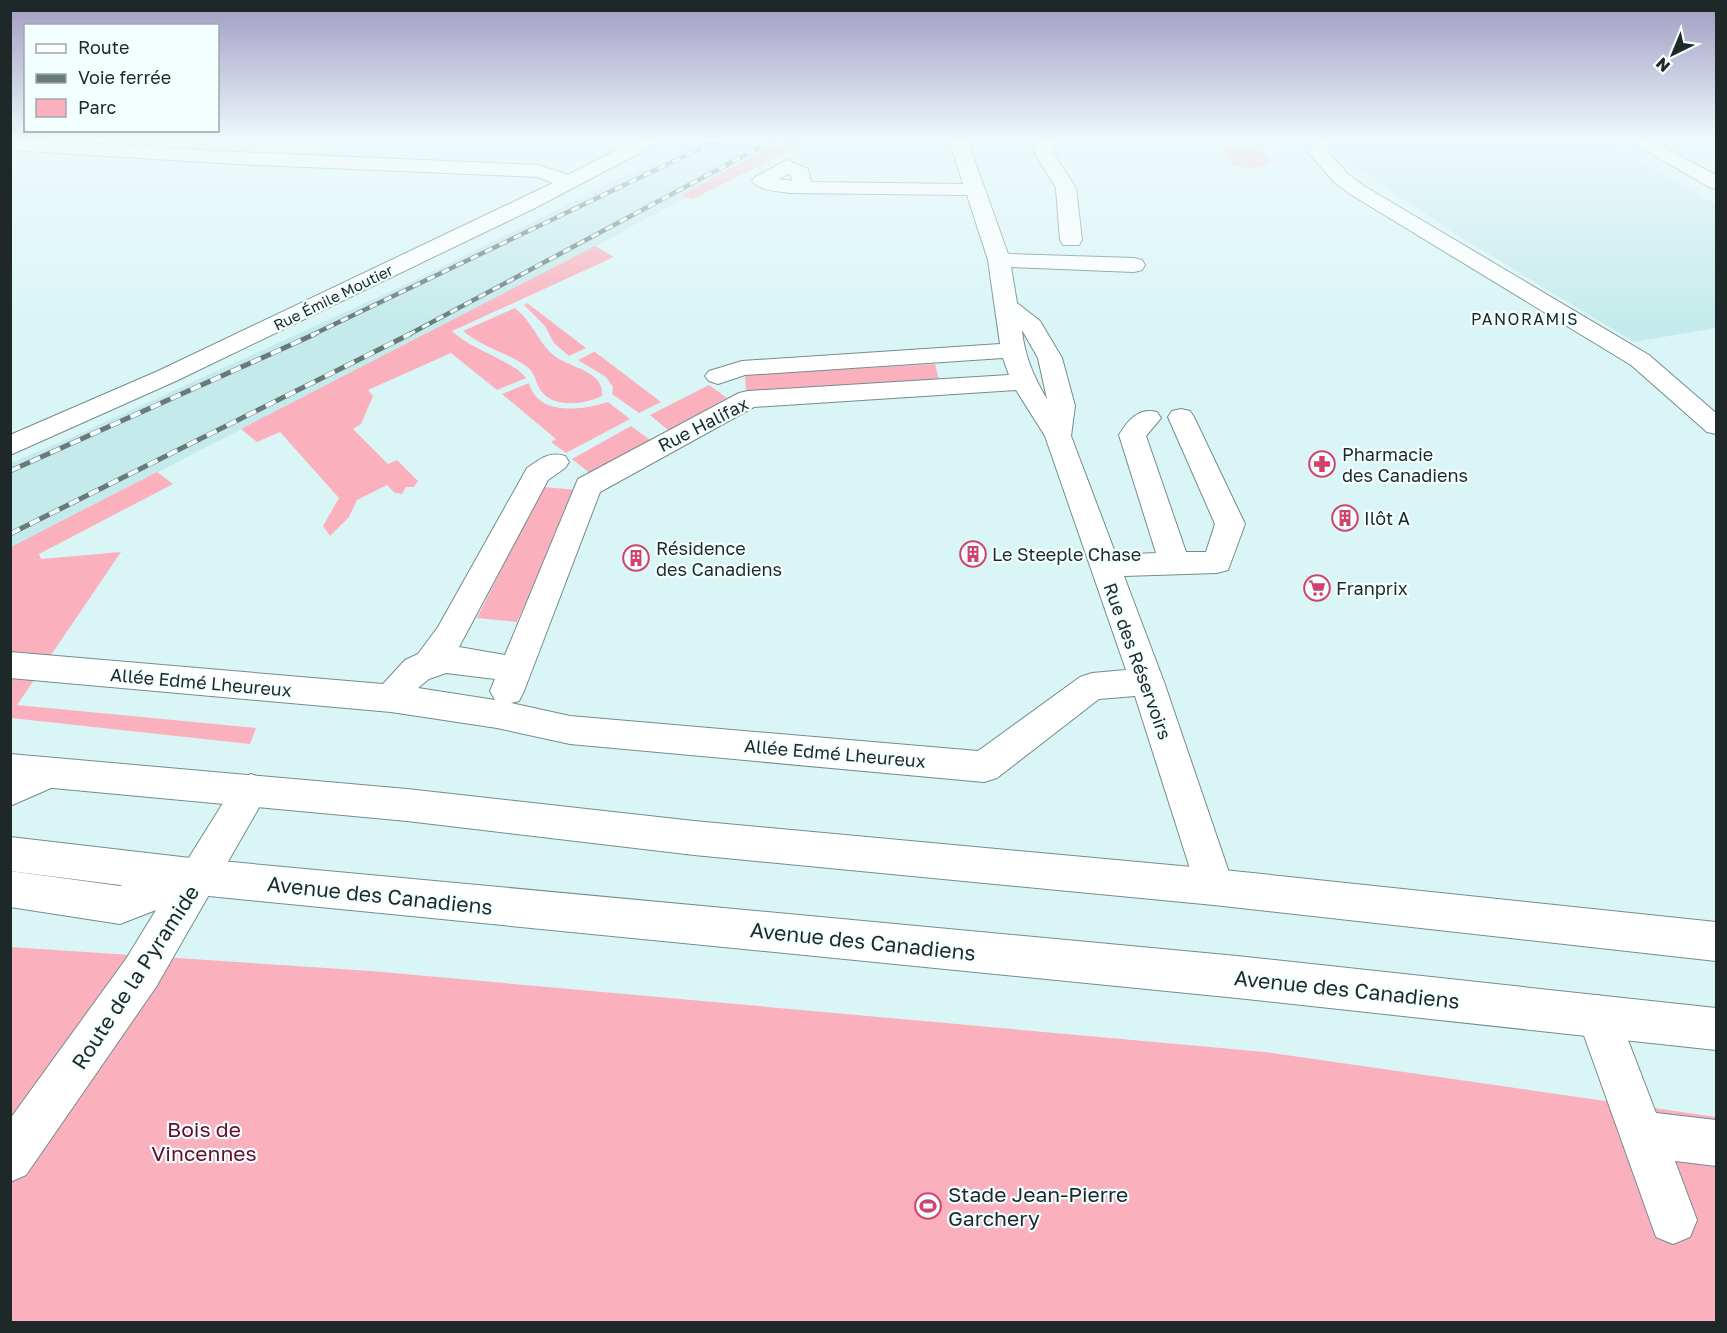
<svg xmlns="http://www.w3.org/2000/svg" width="1727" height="1333" font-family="'Golos Text',sans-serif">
<rect width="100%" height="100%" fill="#daf5f6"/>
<g fill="#c5eaeb">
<polygon points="700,139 793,139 609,239 11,548 11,463 75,436 409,283"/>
<polygon points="1335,139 1599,139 1716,204 1716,328 1634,342 1457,235 1335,153 1329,149"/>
</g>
<g fill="#fbb0be">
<polygon points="785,139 813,139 693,199 682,195"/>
<path d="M1238 147 1264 152 1270 162C1257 172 1233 169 1224 156L1227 150Z"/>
<path d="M595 246 614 257 452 331C471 350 514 361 526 378L497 390 451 353 368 390 373 396 361 424 353 429 388 464 397 460 418 481 414 487H406L402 494 395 493 387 485 357 500 349 517 330 536 323 526 339 498 280 432 257 442 241 429Z"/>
<polygon points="527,303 586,348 569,356 554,343 545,326 524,305"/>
<path d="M515 308C534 323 538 344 556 357 572 368 605 372 602 396 586 404 554 409 541 391 533 378 537 372 520 362 499 350 483 347 463 331Z"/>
<polygon points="594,352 595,352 661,402 639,413 612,394 613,387 606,377 578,360"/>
<polygon points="935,364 939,380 746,392 745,375"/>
<path d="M529 383C538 417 583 410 608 402L630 419 566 453 551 442 556 439 502 394Z"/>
<polygon points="709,385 727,398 668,430 650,415"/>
<polygon points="631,426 650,440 591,474 572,459"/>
<polygon points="157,472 173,484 39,554 41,559 121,552 17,705 256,728 250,744 11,718 11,547"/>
<polygon points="543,487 578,490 517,622 477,618"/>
<polygon points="10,947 371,971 1265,1052 1716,1117 1716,1322 11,1322"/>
</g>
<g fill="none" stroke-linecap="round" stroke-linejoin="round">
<g stroke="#748c8d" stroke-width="2">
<g id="minor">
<polygon points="10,139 235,152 539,165 568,175 638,139 660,139 658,143 535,208 176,381 10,455 10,435 158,371 553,183 537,177 235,164 10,150"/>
<path d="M949 139H967L1008 254 1134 258 1142 260 1145 265 1142 270 1134 272 1011 267 1017 303 1040 321 1062 358 1075 406 1071 436 1116 555 1156 553 1119 435C1128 420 1139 407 1157 412L1161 418 1146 436 1186 552H1206L1215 524 1168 417 1172 411 1181 409 1190 411 1194 417 1245 524 1228 570 1217 573 1124 576 1164 682 1234 887 1228 900 1214 905 1200 900 1135 696 1099 699 997 778 984 782 570 744 497 728 391 712 10 678V652L383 684 405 660 418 654 438 627 527 468C540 459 549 451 565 456L569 462 565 468 548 480 459 647 505 655 578 479 739 393 748 391 1009 375 1003 358 745 375 718 384 709 381 705 376 709 371 742 361 1000 344 988 260 967 195 790 193C779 191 759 191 752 181L755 177 787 160 808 169 811 182 963 184ZM788 174 791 176 792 181 779 179ZM1022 330 1038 358 1047 399C1034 378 1024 354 1022 330ZM1016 390 1045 436 1126 670 1092 673 1080 677 978 751 570 716 511 703 519 701 524 691 600 492 754 407ZM446 673 495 679 490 691 495 700 418 688 429 679Z"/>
<polygon points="1040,139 1059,139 1051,150 1076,188 1082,240 1079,245 1063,245 1060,240 1056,188 1032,149"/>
<polygon points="1315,139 1333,139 1327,151 1348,174 1364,186 1649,355 1716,413 1716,434 1707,432 1631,365 1350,194 1334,182 1308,152"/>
<polygon points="1626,139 1648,139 1716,175 1716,189 1709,187"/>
<polygon points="45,759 58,763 63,774 58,785 10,806 10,773"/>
<polygon points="251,774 264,779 269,790 156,987 26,1175 10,1182 10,1119 126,959 156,910 120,924 10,907 10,871 120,886 185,864 238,779"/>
<polygon points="1598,995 1613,1001 1656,1113 1716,1120 1716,1166 1675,1161 1697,1220 1690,1237 1673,1244 1656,1237 1577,1016 1583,1001"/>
</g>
</g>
<g stroke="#748c8d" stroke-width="2">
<g id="major">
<polygon points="10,754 407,789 694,821 1214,869 1716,922 1716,961 1214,905 694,855 407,821 10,784"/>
<polygon points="10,837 199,859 1237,956 1716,1008 1716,1050 1237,998 199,895 10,871"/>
</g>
</g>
<use href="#minor" fill="#fff" fill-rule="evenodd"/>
<use href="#major" fill="#fff" fill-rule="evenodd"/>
<g stroke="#697a7a" stroke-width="4.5">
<g id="rail-far1">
<polyline points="312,335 720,139"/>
<polyline points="408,335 775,139"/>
</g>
</g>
<g stroke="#697a7a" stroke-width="5">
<g id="rail">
<polyline points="10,471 315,334"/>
<polyline points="10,534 410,334"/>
</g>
</g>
<use href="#rail-far1" stroke="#f3feff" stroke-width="3" stroke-dasharray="8" stroke-linecap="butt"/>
<use href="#rail" stroke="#f3feff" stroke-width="4" stroke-dasharray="11" stroke-linecap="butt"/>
</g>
<linearGradient id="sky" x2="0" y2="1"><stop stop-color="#a09ac2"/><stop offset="0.43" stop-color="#eefafb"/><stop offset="1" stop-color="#eefafb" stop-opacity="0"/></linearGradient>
<rect width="1727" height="325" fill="url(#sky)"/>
<defs>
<g id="pharmacy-ring" transform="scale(1.35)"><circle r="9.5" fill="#f3feff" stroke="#d2436c" stroke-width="1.5"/><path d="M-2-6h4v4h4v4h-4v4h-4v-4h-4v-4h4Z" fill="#d2436c"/></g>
<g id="building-ring" transform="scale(1.35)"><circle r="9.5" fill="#f3feff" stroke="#d2436c" stroke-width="1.5"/><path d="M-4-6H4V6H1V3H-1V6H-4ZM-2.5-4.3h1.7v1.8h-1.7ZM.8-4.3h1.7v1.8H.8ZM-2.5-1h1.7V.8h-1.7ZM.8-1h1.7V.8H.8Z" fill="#d2436c"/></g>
<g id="supermarket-ring" transform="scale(1.35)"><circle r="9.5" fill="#f3feff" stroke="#d2436c" stroke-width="1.5"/><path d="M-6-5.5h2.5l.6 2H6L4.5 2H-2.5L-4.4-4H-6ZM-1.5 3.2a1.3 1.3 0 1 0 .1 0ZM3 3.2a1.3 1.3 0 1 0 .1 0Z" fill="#d2436c"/></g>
<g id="stadium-ring" transform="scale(1.35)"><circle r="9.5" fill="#f3feff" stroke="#d2436c" stroke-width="1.5"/><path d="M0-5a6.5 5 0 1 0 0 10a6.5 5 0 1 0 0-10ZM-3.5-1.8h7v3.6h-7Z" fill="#d2436c"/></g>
</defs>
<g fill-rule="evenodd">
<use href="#pharmacy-ring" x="1322" y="464"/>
<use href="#building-ring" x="1345" y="518"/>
<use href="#building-ring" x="973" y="554"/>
<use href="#building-ring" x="636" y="558"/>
<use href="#supermarket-ring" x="1317" y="588"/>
<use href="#stadium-ring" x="928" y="1206"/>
</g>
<g text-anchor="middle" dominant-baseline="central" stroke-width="4.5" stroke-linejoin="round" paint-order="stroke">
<g font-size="15" fill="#1e2828" stroke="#f3feff">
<text transform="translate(333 297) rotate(-26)">Rue Émile Moutier</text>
</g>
<g font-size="16" letter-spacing="1.5" fill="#1e2828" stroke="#f3feff">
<text x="1525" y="319">PANORAMIS</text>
</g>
<g font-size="18" fill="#1e2828" stroke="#f3feff">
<text transform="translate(703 424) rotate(-27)">Rue Halifax</text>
<text transform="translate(1138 661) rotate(70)">Rue des Réservoirs</text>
<text transform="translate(201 682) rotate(5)">Allée Edmé Lheureux</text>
<text transform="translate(835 753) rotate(5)">Allée Edmé Lheureux</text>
</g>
<g font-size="18" fill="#1e2828" stroke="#f3feff" text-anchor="start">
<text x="1342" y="454">Pharmacie<tspan x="1342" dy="21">des Canadiens</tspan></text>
<text x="1364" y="518">Ilôt A</text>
<text x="656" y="548">Résidence<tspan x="656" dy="21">des Canadiens</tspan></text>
<text x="992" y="554">Le Steeple Chase</text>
<text x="1336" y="588">Franprix</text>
</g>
<g font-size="21" fill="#1e2828" stroke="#f3feff">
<text transform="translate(380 895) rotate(6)">Avenue des Canadiens</text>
<text transform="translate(863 941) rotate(6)">Avenue des Canadiens</text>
<text transform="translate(135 977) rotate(-57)">Route de la Pyramide</text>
<text transform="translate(1347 989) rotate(6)">Avenue des Canadiens</text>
</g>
<g font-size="21" fill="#670e2d" stroke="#f3feff">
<text x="204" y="1129">Bois de<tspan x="204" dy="24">Vincennes</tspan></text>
</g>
<g font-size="21" fill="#1e2828" stroke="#f3feff" text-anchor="start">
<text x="948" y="1194">Stade Jean-Pierre<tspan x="948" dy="24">Garchery</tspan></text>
</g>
</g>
<rect width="1727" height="1333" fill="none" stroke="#1e2828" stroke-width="24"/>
<rect x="24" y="24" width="195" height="108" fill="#f3feff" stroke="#9ea8a9" stroke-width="1.5"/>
<rect x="36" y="44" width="30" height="9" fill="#ffffff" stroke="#9ea8a9" stroke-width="1.5"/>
<text x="78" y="54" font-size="18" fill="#1e2828">Route</text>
<rect x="36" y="74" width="30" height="9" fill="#697a7a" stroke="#9ea8a9" stroke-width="1.5"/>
<text x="78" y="84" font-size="18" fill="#1e2828">Voie ferrée</text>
<rect x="36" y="99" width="30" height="18" fill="#fbb0be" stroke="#9ea8a9" stroke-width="1.5"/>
<text x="78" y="114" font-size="18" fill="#1e2828">Parc</text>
<g transform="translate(1673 54) rotate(223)" stroke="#f3feff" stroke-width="4.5" paint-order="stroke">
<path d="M0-4.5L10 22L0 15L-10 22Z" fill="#1e2828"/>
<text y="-9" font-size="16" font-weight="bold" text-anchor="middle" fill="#1e2828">N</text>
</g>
</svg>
